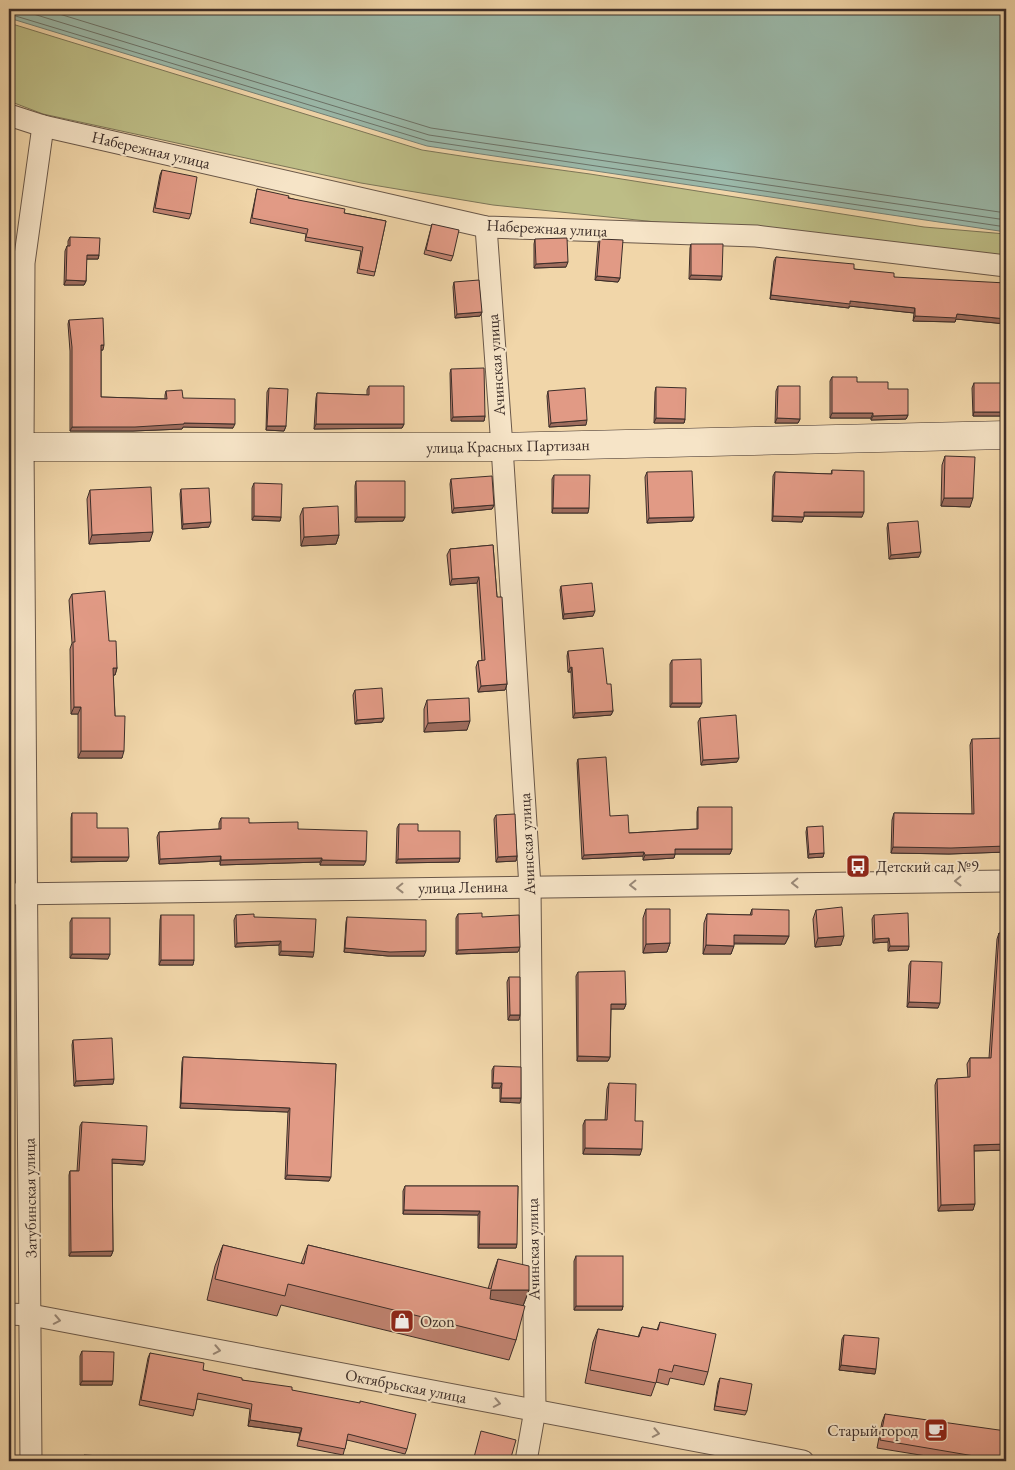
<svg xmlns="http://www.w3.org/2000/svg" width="1015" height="1470" font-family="'EB Garamond',serif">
<rect width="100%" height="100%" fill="#f1d6a9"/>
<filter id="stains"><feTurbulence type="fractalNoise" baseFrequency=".004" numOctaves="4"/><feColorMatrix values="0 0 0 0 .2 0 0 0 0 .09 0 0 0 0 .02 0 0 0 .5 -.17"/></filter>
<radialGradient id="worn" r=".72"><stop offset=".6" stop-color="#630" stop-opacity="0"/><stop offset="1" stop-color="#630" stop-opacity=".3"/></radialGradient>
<polygon fill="#bdbd86" stroke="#7d7658" points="9,23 422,150 494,161 590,174 924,227 1006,234 1006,260 810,238 493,205 361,183 43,114 9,101"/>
<polygon fill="#9bb9aa" stroke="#758176" points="9,9 1006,9 1006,232 427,146 9,18"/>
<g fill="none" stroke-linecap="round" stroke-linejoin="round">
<g stroke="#6c746a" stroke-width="1">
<polyline points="17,9 429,135 1006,220"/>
<polyline points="43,9 431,128 1006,213"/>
<polyline points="9,14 428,141 1006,227"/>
</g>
<g stroke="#6a5849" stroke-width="23">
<g id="minor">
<polyline points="9,115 43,126 486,227 756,236 1006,266"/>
<polyline points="486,227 502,447 530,887 535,1410 526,1461"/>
<polyline points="9,894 1006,881"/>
<polyline points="9,1314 31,1315 803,1461"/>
<polyline points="31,1461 23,446 24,263 43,126"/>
</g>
</g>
<g stroke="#3d2e29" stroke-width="29">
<polyline id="secondary" points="9,447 502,447 1006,435"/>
</g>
<use href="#minor" stroke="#f6e4c7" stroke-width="21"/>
<use href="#secondary" stroke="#f6e4c7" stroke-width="28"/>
</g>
<g fill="#c28472" stroke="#3d2e29">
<polygon points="162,170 191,214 189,219 153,212 160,175"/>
<polygon points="257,189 344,213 386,221 375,272 374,276 357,273 361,251 305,241 306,234 250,223 256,194"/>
<polygon points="432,224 453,256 451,261 424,254"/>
<polygon points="70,237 99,255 98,259 86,259 86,281 84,285 64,285 65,251 67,246 68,246 68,241"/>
<polygon points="535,239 566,267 534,268 534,244"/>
<polygon points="600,239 620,278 618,282 595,280 598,243"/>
<polygon points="691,244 722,276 721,280 689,279 690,248"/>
<polygon points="776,257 854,269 894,277 1006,324 956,319 955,322 913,321 914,313 849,306 849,308 770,299 774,261"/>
<polygon points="454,282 482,312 480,316 455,318 453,287"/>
<polygon points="69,320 103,350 101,350 101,397 165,399 165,395 166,391 183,398 233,428 183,427 182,429 133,431 70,431 70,351 68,324"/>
<polygon points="451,369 485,416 484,421 451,421 450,373"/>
<polygon points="832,377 857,382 908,415 906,419 871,420 871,418 830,418 830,381"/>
<polygon points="974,383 1004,412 1002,416 973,416 972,388"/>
<polygon points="369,386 404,424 402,428 314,429 316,398 317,393 367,395 367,390"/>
<polygon points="778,386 800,419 798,423 775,423 776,391"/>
<polygon points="656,387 685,419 684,423 654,423 655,392"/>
<polygon points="269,388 286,426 284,431 266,430 267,392"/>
<polygon points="548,391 586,425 549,427 547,396"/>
<polygon points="1006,454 1006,520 1003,520 1002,466"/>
<polygon points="945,456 970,507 941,506 942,465"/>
<polygon points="832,470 862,517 804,516 802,522 772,521 773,476 775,472 831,474"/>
<polygon points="647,472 694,517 692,521 647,523 645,477"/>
<polygon points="554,475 588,513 552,513 552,479"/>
<polygon points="451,479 494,505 492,509 452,513 450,484"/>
<polygon points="356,481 405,517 403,521 355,522 355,486"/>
<polygon points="254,483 281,517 280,521 252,520 252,488"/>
<polygon points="181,489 209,527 182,529 180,494"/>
<polygon points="90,490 150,541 89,544 87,499"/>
<polygon points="303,508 339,535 336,544 301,546 300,516"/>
<polygon points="888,523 919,557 889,559 887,528"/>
<polygon points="493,545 497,597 507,684 505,690 478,692 476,667 478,661 482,661 477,583 450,585 447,555 450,549"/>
<polygon points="561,586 593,616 563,619 560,590"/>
<polygon points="72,594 109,641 117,668 115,675 113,675 115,716 122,758 78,758 78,714 71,714 70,649 72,643 69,600"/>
<polygon points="568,651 607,684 613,711 611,715 573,718 571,672 568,672 567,656"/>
<polygon points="672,660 700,707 670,707 670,664"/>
<polygon points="355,690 384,718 382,722 355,724 353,695"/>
<polygon points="427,700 467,730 424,732 424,709"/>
<polygon points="700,718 737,762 701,765 698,722"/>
<polygon points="972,739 1006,852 949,854 891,853 892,820 894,813 972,814 970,745"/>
<polygon points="578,759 610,816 629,833 697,829 697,812 698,807 732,849 730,854 675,854 674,858 643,860 643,856 582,859 577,763"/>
<polygon points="72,813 97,828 127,861 71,862 71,818"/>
<polygon points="496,815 517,856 516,861 496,862 494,819"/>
<polygon points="221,818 249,823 298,829 364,865 320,865 320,862 220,865 220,861 159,864 157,837 159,832 219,829 219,823"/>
<polygon points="399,824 418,831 460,858 459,862 396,863 397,828"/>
<polygon points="807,827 824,853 823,857 808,858 806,832"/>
<polygon points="646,909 670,943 667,952 643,953 643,918"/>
<polygon points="752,909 789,936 785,944 734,944 731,954 703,954 704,923 707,914 750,915"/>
<polygon points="816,910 841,945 815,947 813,919"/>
<polygon points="458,914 482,917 518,952 456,954 456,918"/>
<polygon points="161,915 193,965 159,965 160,920"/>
<polygon points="236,915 254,917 313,957 279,955 279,945 235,947 234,920"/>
<polygon points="874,915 909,946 908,950 888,951 888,942 873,943 872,919"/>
<polygon points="347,917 424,956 388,956 344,952 346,922"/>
<polygon points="72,918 108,959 70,958 70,922"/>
<polygon points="999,933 1005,1051 1006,1150 974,1151 973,1210 938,1211 935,1085 937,1079 968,1078 967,1064 970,1058 989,1058 997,939"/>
<polygon points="911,961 938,1008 907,1007 909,965"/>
<polygon points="578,972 626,1004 624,1009 611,1009 610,1057 608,1061 577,1061 576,976"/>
<polygon points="509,977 519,1020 508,1020 507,982"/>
<polygon points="73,1040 113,1084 74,1086 72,1045"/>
<polygon points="183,1057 336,1064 329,1181 285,1179 288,1112 180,1108 182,1062"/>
<polygon points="494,1066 520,1103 500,1102 500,1088 492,1088 492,1070"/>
<polygon points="609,1083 635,1121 640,1155 583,1154 583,1125 585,1120 605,1120 607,1089"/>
<polygon points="82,1122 143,1165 112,1163 113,1251 111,1256 69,1256 69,1175 70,1171 77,1171 80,1126"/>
<polygon points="405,1186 518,1186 516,1248 478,1248 478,1215 403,1214 403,1191"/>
<polygon points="223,1245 301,1264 308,1245 488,1289 491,1279 498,1259 529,1290 523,1306 516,1340 509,1360 281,1305 277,1316 207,1300 215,1266"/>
<polygon points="576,1256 623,1306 622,1310 574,1310 574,1261"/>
<polygon points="660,1322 708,1372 704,1385 670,1378 668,1385 656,1382 651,1396 585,1383 593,1342 598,1329 638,1337 642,1327 657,1330"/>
<polygon points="844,1335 875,1374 839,1370 842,1339"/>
<polygon points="82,1351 112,1385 80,1385 80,1356"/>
<polygon points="150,1353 203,1370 242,1380 292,1390 407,1449 405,1454 347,1440 343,1455 297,1446 300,1433 248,1426 250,1409 197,1399 193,1416 139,1405 148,1358"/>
<polygon points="720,1378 747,1411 745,1415 714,1410 718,1383"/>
<polygon points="885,1414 1006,1461 957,1461 877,1448 882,1422"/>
</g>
<g fill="#9e6c5d" stroke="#3d2e29">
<polygon points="87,255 99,255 98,259 85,259"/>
<polygon points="568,262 566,267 534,268 536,264"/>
<polygon points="691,275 722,276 721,280 689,279"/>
<polygon points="597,276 620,278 618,282 595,280"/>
<polygon points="66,280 86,281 84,285 64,285"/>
<polygon points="771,295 850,301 915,308 914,313 849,306 849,308 770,299"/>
<polygon points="482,312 480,316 455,318 457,314"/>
<polygon points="957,314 1006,319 1006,324 956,319 955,322 913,321 915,316"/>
<polygon points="101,345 104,345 103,350 99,350"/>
<polygon points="974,412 1004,412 1002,416 973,416"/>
<polygon points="832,413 873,413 871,418 830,418"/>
<polygon points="908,415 906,419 871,420 873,416"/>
<polygon points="485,416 484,421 451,421 453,417"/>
<polygon points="656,418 685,419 684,423 654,423"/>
<polygon points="777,418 800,419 798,423 775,423"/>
<polygon points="587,420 586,425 549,427 551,423"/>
<polygon points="184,423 235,424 233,428 183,427 182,429 133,431 70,431 72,427"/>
<polygon points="316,424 404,424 402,428 314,429"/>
<polygon points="267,426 286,426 284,431 266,430"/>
<polygon points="944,498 973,498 970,507 941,506"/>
<polygon points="9,503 12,503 11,507 9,507"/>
<polygon points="494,505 492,509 452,513 454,508"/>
<polygon points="553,508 589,508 588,513 552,513"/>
<polygon points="1006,510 1006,520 1003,520"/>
<polygon points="804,512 864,512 862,517 802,516"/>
<polygon points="254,516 281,517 280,521 252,520"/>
<polygon points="773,516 804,517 802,522 772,521"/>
<polygon points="357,517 405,517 403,521 355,522"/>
<polygon points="694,517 692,521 647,523 649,518"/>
<polygon points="211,522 209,527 182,529 183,524"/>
<polygon points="153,532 150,541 89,544 92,535"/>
<polygon points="339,535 336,544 301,546 304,537"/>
<polygon points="921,552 919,557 889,559 891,555"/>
<polygon points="479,577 477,583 450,585 452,579"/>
<polygon points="595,611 593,616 563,619 564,614"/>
<polygon points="572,667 571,672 568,672 570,668"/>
<polygon points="113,668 117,668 115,675 110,675"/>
<polygon points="507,684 505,690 478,692 481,686"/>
<polygon points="672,703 702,703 700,707 670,707"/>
<polygon points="74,707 81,707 78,714 71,714"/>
<polygon points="613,711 611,715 573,718 575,713"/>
<polygon points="384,718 382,722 355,724 357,720"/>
<polygon points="470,721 467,730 424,732 428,723"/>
<polygon points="81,751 124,751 122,758 78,758"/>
<polygon points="739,758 737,762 701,765 703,760"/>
<polygon points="1006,846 1006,852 949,854 891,853 893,847"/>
<polygon points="675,849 732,849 730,854 674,854"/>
<polygon points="644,852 643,856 582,859 584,855"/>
<polygon points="824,853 823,857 808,858 809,854"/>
<polygon points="675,854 674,858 643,860 645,855"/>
<polygon points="221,856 220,861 159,864 160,859"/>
<polygon points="517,856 516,861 496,862 498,857"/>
<polygon points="72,857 129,857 127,861 71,862"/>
<polygon points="322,858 320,862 220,865 221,860"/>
<polygon points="460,858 459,862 396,863 398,859"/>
<polygon points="322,860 366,861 364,865 320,865"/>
<polygon points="734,935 789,936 785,944 731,943"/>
<polygon points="844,936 841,945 815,947 818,938"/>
<polygon points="889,938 888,942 873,943 875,939"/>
<polygon points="281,941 279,945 235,947 237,943"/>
<polygon points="670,943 667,952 643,953 646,944"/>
<polygon points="706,945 734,946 731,954 703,954"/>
<polygon points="890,946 909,946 908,950 888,951"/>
<polygon points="520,947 518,952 456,954 458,950"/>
<polygon points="345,948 426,951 424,956 388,956 344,952"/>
<polygon points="281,951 314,952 313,957 279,955"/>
<polygon points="72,954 110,954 108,959 70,958"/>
<polygon points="161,960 194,960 193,965 159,965"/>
<polygon points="909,1002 940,1003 938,1008 907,1007"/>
<polygon points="611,1004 626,1004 624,1009 609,1009"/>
<polygon points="510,1015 520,1015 519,1020 508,1020"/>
<polygon points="578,1056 610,1057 608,1061 577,1061"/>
<polygon points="114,1079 113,1084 74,1086 76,1081"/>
<polygon points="493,1083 502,1083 500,1088 492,1088"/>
<polygon points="501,1098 521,1098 520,1103 500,1102"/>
<polygon points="181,1103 290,1108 288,1112 180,1108"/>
<polygon points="1006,1144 1006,1150 971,1151 974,1145"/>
<polygon points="585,1148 642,1149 640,1155 583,1154"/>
<polygon points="112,1159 145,1161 143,1165 111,1163"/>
<polygon points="287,1175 331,1177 329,1181 285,1179"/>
<polygon points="975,1204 973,1210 938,1211 941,1205"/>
<polygon points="404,1210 480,1211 478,1215 403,1214"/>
<polygon points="479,1244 517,1244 516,1248 478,1248"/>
<polygon points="113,1251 111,1256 69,1256 71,1252"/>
<polygon points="491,1290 529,1290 521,1311 483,1311"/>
<polygon points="576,1306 623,1306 622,1310 574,1310"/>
<polygon points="841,1365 876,1369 875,1374 839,1370"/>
<polygon points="82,1381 113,1381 112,1385 80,1385"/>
<polygon points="250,1420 302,1428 300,1433 248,1426"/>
<polygon points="980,1457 1006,1460 1006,1461 979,1461"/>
</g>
<g fill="#e19a85" stroke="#3d2e29">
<polygon points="162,170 197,177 191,214 155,208"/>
<polygon points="257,189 289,196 288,198 345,209 344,213 386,221 375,272 359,269 363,247 306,237 308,229 252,218"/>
<rect x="9" y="192" width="2" height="26"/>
<polygon points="432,224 459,230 453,256 426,250"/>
<polygon points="70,237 100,238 99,255 87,255 86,281 66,280 67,246 70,246"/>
<polygon points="567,238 568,262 536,264 535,239"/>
<polygon points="600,239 623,240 620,278 597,276"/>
<polygon points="691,244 723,244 722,276 691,275"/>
<polygon points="776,257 854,264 854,269 894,273 894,277 1006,283 1006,319 957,314 956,318 915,316 915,308 850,301 850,304 771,295"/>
<polygon points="479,280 482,312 457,314 454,282"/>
<polygon points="9,306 10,306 9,323"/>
<polygon points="103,318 104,345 101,345 101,397 167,399 166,391 182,390 183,398 235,399 235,424 184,423 184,424 135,427 72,427 72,347 69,320"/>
<polygon points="484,368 485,416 453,417 451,369"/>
<polygon points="832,377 857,377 857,382 888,382 888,389 908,389 908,415 873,416 873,413 832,413"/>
<rect x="974" y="383" width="30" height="29"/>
<polygon points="369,386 404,386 404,424 316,424 317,393 369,395"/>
<polygon points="778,386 800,386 800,419 777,418"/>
<polygon points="656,387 686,388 685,419 656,418"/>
<polygon points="269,388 288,389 286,426 267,426"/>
<polygon points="585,388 587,420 551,423 548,391"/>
<rect x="9" y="395" width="2" height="20"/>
<polygon points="945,456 975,457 973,498 944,498"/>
<rect x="9" y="469" width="3" height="34"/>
<polygon points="832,470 864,471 864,512 804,512 804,517 773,516 775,472 832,474"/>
<polygon points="692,471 694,517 649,518 647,472"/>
<polygon points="554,475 590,475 589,508 553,508"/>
<polygon points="492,476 494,505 454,508 451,479"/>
<polygon points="356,481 405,481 405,517 357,517"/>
<polygon points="254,483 282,484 281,517 254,516"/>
<polygon points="151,487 153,532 92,535 90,490"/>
<polygon points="209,488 211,522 183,524 181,489"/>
<polygon points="338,506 339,535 304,537 303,508"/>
<polygon points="918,521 921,552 891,555 888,523"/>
<polygon points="493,545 497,597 502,597 507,684 481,686 478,661 485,660 479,577 452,579 450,549"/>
<polygon points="592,583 595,611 564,614 561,586"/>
<polygon points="105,591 109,641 116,641 117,668 113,668 115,716 125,716 124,751 81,751 81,707 74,707 73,642 75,642 72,594"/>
<polygon points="603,648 607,684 611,684 613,711 575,713 572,667 570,668 568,651"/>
<polygon points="701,659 702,703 672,703 672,660"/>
<polygon points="382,688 384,718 357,720 355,690"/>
<polygon points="469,698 470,721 428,723 427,700"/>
<polygon points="736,715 739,758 703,760 700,718"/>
<polygon points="1006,738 1006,846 951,848 893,847 894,813 974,814 972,739"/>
<polygon points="606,757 610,816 628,815 629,833 698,829 698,807 732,807 732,849 675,849 675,854 645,855 644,852 584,855 578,759"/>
<polygon points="72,813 97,813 97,828 128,828 129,857 72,857"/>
<polygon points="515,814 517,856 498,857 496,815"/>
<polygon points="221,818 249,818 249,823 298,822 298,829 367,831 366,861 322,860 322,858 221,860 221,856 160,859 159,832 221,829"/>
<polygon points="399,824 418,824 418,831 460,831 460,858 398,859"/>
<polygon points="823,826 824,853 809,854 807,827"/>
<polygon points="842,907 844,936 818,938 816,910"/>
<polygon points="646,909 670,909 670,943 646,944"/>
<polygon points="752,909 789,910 789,936 734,935 734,946 706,945 707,914 752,915"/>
<polygon points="482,913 482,917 519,915 520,947 458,950 458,914"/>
<polygon points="908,913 909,946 890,946 889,938 875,939 874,915"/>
<polygon points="254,914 254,917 316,919 314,952 281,951 281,941 237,943 236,915"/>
<rect x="161" y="915" width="33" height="45"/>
<polygon points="347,917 426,920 426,951 390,952 345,948"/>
<rect x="72" y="918" width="38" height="36"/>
<polygon points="999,933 1006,933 1006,1045 1005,1045 1006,1087 1006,1144 974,1145 975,1204 941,1205 937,1079 970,1077 970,1058 991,1058"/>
<polygon points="911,961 942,962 940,1003 909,1002"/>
<polygon points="625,971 626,1004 611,1004 610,1057 578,1056 578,972"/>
<polygon points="509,977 520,977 520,1015 510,1015"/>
<polygon points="112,1038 114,1079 76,1081 73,1040"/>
<polygon points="183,1057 336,1064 331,1177 287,1175 290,1108 181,1103"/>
<polygon points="494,1066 521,1067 521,1098 501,1098 502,1083 493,1083"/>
<polygon points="609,1083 636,1084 635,1121 643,1121 642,1149 585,1148 585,1120 607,1120"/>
<polygon points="82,1122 147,1126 145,1161 112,1159 113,1251 71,1252 70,1171 79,1171"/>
<polygon points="405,1186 518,1186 517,1244 479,1244 480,1211 404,1210"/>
<polygon points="223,1245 304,1264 308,1245 491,1289 498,1259 529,1266 529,1290 491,1290 490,1299 525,1306 516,1340 288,1284 285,1296 215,1279"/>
<rect x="576" y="1256" width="47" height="50"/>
<polygon points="660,1322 716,1334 708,1372 674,1365 672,1372 659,1369 656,1383 590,1370 598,1329 639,1337 642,1327 658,1330"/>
<polygon points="844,1335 879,1338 876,1369 841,1365"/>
<polygon points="82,1351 114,1352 113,1381 82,1381"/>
<polygon points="150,1353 204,1363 203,1370 242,1378 242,1380 292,1387 292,1390 360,1403 360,1401 416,1414 407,1449 348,1434 345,1449 299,1440 302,1428 250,1420 252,1404 198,1393 195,1410 141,1400"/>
<polygon points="720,1378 752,1384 747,1411 715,1406"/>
<polygon points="885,1414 1006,1431 1006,1460 980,1457 880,1440"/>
<polygon points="481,1431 516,1440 510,1461 473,1461"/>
<polygon points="84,1455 101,1456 100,1461 83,1461"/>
</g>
<defs><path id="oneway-chevron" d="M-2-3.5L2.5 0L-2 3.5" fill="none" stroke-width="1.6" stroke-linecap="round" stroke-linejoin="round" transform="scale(1.25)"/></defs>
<g stroke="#9a8978">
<use href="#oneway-chevron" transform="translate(958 881) rotate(179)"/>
<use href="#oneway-chevron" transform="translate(795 883) rotate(179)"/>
<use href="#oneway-chevron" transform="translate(633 885) rotate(179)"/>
<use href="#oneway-chevron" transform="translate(400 888) rotate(179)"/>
<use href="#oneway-chevron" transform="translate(57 1320) rotate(11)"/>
<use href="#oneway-chevron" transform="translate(217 1350) rotate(11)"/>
<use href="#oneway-chevron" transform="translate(497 1403) rotate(11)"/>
<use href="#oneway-chevron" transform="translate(656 1433) rotate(11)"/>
</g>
<defs>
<g id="bus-square" transform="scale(1.25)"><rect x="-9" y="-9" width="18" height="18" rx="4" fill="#8f2418" stroke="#f6e4c7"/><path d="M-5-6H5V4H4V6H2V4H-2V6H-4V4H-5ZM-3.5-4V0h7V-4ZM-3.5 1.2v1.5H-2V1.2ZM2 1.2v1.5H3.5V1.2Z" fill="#fff"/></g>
<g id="shop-square" transform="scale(1.25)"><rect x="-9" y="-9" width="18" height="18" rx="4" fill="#8f2418" stroke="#f6e4c7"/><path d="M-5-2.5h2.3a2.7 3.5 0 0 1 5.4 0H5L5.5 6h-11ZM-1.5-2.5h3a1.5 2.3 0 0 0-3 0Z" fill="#fff"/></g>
<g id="cafe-square" transform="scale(1.25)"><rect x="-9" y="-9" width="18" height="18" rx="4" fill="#8f2418" stroke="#f6e4c7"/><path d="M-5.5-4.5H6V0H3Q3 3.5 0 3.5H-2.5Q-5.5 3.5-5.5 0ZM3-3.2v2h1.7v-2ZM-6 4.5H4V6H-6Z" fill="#fff"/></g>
</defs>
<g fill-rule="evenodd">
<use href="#bus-square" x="858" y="866"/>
<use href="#shop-square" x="402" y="1321"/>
<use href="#cafe-square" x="936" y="1430"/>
</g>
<g text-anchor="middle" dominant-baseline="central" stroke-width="4" stroke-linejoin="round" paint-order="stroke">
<g font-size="16" fill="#3d2e29" stroke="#f6e4c7">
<text transform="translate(151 150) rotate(13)">Набережная улица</text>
<text transform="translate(547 228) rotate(3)">Набережная улица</text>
<text transform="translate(496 365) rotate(-94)">Ачинская улица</text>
<text transform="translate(508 446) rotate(-1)">улица Красных Партизан</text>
<text transform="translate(527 844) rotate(-93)">Ачинская улица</text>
<text transform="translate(463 887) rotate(-1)">улица Ленина</text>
<text transform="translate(30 1198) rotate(-91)">Затубинская улица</text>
<text transform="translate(533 1249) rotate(-91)">Ачинская улица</text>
<text transform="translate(406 1386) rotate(11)">Октябрьская улица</text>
</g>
<g font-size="16" fill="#3d2e29" stroke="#f6e4c7" text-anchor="start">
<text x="876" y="866">Детский сад №9</text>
<text x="420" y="1321">Ozon</text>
<text x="918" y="1430" text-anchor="end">Старый город</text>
</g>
</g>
<rect width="1015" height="1470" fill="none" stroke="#f1d6a9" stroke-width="30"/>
<rect x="10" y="10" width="995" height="1450" fill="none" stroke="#3d2e29" stroke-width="2.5"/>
<rect x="15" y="15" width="985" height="1440" fill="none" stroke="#3d2e29"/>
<rect width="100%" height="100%" filter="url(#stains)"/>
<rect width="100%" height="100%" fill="url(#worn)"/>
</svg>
